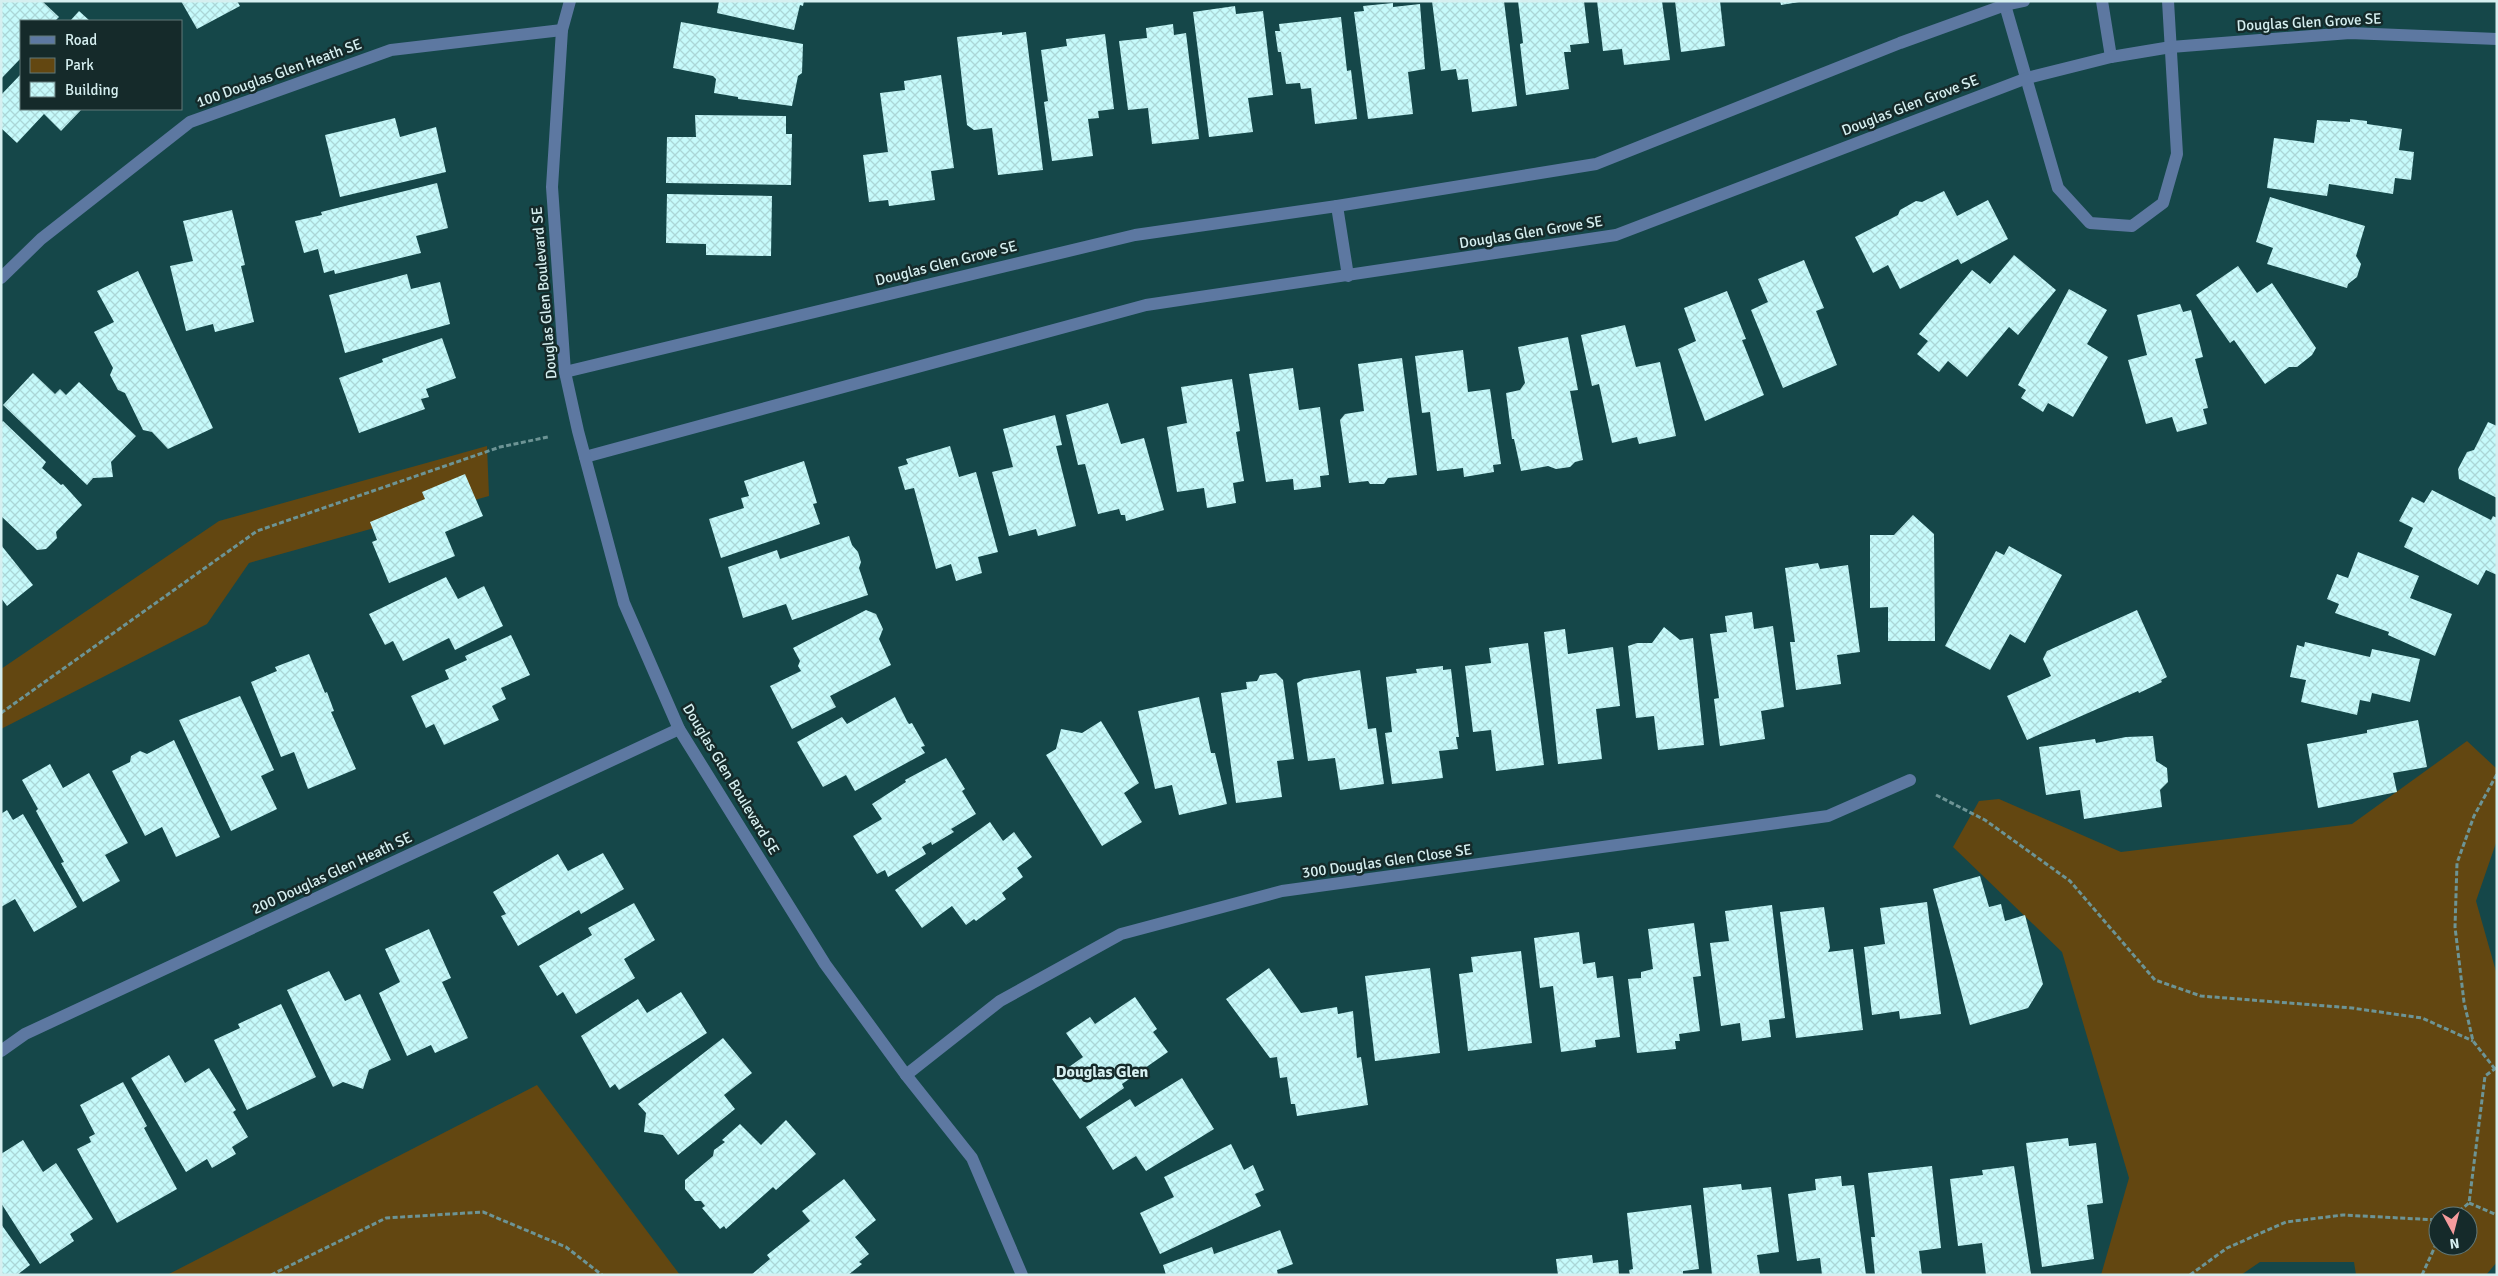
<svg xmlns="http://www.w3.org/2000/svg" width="2498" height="1276" font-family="Signika,sans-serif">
<defs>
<pattern id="building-cross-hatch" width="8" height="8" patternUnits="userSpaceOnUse" patternTransform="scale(1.25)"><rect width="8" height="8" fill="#c6fafb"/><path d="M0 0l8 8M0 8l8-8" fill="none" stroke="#abd6d7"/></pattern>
</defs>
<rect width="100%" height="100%" fill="#154749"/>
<g fill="#634711" fill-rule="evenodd">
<polygon points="487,446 489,496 249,563 207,624 1,729 1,669 219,521"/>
<path d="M2467 741 2497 769V840L2476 901 2497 975V1262L2486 1275H2356L2354 1262H2260L2241 1275H2101L2129 1178 2062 952 1953 847 1979 801 1999 799 2121 852 2352 824ZM2438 1216H2468V1246H2438Z"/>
<polygon points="537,1085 680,1275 167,1275"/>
</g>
<g fill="url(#building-cross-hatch)">
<polygon points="1,1 42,1 59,17 55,21 21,21 21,58 1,79"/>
<polygon points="181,1 237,1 240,6 197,29"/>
<polygon points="719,1 804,1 803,6 800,5 794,30 717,13"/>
<polygon points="1432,1 1504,1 1517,106 1472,112 1468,79 1458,80 1456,69 1441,71"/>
<polygon points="1518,1 1584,1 1589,43 1570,45 1571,52 1564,52 1569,89 1526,95 1520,44 1523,43"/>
<polygon points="1597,1 1662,1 1670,60 1624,65 1622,49 1603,51"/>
<polygon points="1675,1 1720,1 1725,46 1681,52"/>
<polygon points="1780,1 1799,1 1799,2 1781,5"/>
<polygon points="1393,3 1393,7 1420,4 1425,69 1408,72 1413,114 1368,119 1354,12 1364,11 1363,6"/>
<polygon points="1235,6 1236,14 1263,11 1273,95 1248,98 1253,132 1209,137 1193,12"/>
<polygon points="79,11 90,21 70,21"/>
<polygon points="1341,17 1347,71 1351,70 1357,119 1315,124 1311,88 1301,89 1300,83 1286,84 1281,52 1278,52 1275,31 1280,31 1279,24"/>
<polygon points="681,22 803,44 802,73 798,76 792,106 738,99 738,97 714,93 716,79 713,76 673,68"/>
<polygon points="1173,24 1174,35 1186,33 1199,139 1152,144 1148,108 1128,110 1119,41 1147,38 1146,28"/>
<polygon points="1002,32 1002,35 1026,32 1043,170 998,175 992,128 974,130 967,125 957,37"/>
<polygon points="1105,34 1114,109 1098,111 1099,118 1088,119 1093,156 1052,161 1044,102 1048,101 1041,50 1067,46 1066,39"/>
<polygon points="21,74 21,109 82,109 61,131 44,114 17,143 1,128 1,95"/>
<polygon points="941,75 954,168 931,171 935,200 889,206 888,200 869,202 863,155 888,152 880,93 905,90 904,81"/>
<polygon points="695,115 786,116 786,134 792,134 791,185 666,183 667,137 696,137"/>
<polygon points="395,118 400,137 436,127 446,172 340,197 325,135"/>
<polygon points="2350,119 2367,121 2367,124 2402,129 2399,150 2414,152 2411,180 2395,178 2393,194 2329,184 2327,196 2267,188 2274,138 2314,143 2317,120 2350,122"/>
<polygon points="437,183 448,228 416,236 421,253 335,274 334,270 324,273 318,249 304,253 295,221 322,215 321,212"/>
<polygon points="1944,191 1957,216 1988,200 2008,239 1961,264 1958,259 1900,289 1888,265 1873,273 1855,237 1898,215 1900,210 1916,201 1922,202"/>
<polygon points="667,194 772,196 771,256 706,255 706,244 666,243"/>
<polygon points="2270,197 2365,226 2356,256 2361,264 2357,277 2348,284 2347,288 2267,264 2273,248 2256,242"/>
<polygon points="232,210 245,265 241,266 254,322 215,332 213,324 186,331 170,266 193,261 183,221"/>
<polygon points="2014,255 2056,290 2018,335 2009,327 1967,377 1948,361 1939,372 1917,354 1928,341 1919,334 1972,270 1990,284"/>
<polygon points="1804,260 1824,308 1816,311 1837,365 1783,388 1751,310 1768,302 1758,279"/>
<polygon points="2238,266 2257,293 2272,283 2316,348 2312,355 2297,367 2289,367 2265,384 2234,340 2230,343 2196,295"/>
<polygon points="138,271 213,428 168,449 152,432 143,430 125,393 118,390 110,375 113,368 94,332 114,322 97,291"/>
<polygon points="407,274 411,289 440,282 450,324 345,353 329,295"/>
<polygon points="2069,289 2107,310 2087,344 2108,357 2073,417 2048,403 2043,412 2021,398 2026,390 2018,385"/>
<polygon points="1727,291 1746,339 1742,340 1764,395 1705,421 1678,349 1696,341 1684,308"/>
<polygon points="2180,304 2183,312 2191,310 2203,357 2195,359 2208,408 2203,409 2207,424 2177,432 2172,417 2146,424 2128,360 2147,355 2137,315"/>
<polygon points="1625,325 1636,367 1660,362 1676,436 1639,444 1637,437 1612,443 1599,384 1592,386 1581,335"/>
<polygon points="1568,337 1578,390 1570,391 1583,460 1575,462 1570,467 1556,469 1548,466 1521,471 1514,439 1512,439 1506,393 1520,390 1525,383 1518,347"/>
<polygon points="442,338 456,378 426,389 429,397 421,399 425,409 359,433 339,378 383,362 382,359"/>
<polygon points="1463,350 1468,392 1490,389 1501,464 1493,465 1494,472 1464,477 1463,468 1437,471 1430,412 1422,413 1415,356"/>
<polygon points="1402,358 1417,475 1388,478 1384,484 1370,484 1368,481 1349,483 1340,420 1345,414 1364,411 1358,364"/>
<polygon points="1293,368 1299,410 1320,407 1329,475 1320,476 1321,487 1294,490 1293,479 1266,482 1249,374"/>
<polygon points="33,373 55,394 60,389 66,395 79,382 136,436 111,462 113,477 93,478 87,485 3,405"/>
<polygon points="1232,379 1240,431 1236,432 1244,481 1233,483 1236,503 1207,508 1204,488 1177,492 1167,427 1187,423 1181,387"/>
<polygon points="1108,403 1121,444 1144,438 1164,510 1126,521 1125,515 1121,515 1119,509 1098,514 1085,464 1078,465 1066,415"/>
<polygon points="1055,415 1062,445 1056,446 1076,526 1038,536 1036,529 1009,536 992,472 1013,467 1003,429"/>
<polygon points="3,421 46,462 42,468 61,485 63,484 82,505 56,532 57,538 46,549 37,550 1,516 1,423"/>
<polygon points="2488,422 2497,426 2497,498 2459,479 2458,469 2467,452 2474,450"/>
<polygon points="950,446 959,477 976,472 998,552 978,557 982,573 956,581 951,564 936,569 914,488 905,490 898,467 908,464 906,459"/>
<polygon points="804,461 817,503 813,504 820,524 721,558 709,519 744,508 741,498 749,496 744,481"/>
<polygon points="465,474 483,516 445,532 455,556 389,583 372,542 377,540 370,522 425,499 422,492"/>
<polygon points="2432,490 2491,520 2493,516 2497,518 2497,575 2486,570 2478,585 2404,547 2413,528 2399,521 2412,497 2424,503"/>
<polygon points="1913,515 1934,534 1935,641 1888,641 1888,607 1870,608 1870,535 1894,535"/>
<polygon points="849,536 852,545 858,552 861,562 859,568 868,595 792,620 786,604 743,618 728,567 777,550 780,559"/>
<polygon points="1,545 33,585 7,606 1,598"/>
<polygon points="2009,546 2062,575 2025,643 2010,634 1990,670 1945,646 1996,551 2004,555"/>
<polygon points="2358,552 2419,576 2410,598 2452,614 2435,656 2388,635 2389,632 2335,613 2339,604 2327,599 2337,574 2348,578"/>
<polygon points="1818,563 1820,569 1848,565 1860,652 1837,655 1841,684 1796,690 1790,642 1795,642 1785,568"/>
<polygon points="446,577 458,599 484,586 503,626 455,650 449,638 403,661 393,641 385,645 369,614"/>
<polygon points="866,610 876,614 883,629 879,639 891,665 830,696 836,707 792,729 770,686 801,671 798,666 800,661 793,648"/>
<polygon points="2137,610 2167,677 2161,680 2162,682 2139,693 2138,691 2027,740 2007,696 2051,676 2043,659 2047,651"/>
<polygon points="1752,612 1754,629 1773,626 1784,707 1761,711 1765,739 1720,746 1714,699 1719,698 1710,634 1727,632 1725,616"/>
<polygon points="1664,627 1680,640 1693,638 1704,745 1658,750 1654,716 1636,718 1628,646 1637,643 1652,643"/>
<polygon points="1565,629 1568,654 1613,647 1620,706 1596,709 1602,759 1558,764 1544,632"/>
<polygon points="511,635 530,675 501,688 506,699 492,706 499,720 444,745 434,724 426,728 411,696 449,679 445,670 467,660 465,656"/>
<polygon points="2305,642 2370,657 2372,649 2420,659 2410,702 2372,693 2370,702 2360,700 2357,715 2301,702 2306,680 2290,677 2297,645 2304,647"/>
<polygon points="1528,643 1544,765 1496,771 1491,730 1473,732 1465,666 1491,663 1489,648"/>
<polygon points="309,654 325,693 327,692 334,711 331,712 356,769 308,789 294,752 281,757 251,682 277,671 275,667"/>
<polygon points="1443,666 1443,670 1451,669 1459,737 1456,737 1458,749 1439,751 1443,778 1392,784 1385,733 1392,732 1386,677 1417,673 1416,669"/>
<polygon points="1360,670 1368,729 1376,728 1384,784 1340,790 1335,758 1308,761 1297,683 1304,679"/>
<polygon points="1276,673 1283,680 1294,759 1277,761 1282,797 1236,803 1221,693 1247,689 1246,682 1257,681 1260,675"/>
<polygon points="240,696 274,770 261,776 277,809 231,831 179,720"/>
<polygon points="895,697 907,721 909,724 912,723 925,746 921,747 925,753 855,791 846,775 823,787 797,742 842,717 847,724"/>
<polygon points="1199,697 1211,753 1215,753 1227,804 1179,815 1172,785 1155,789 1138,711"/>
<polygon points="2418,720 2427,767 2393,773 2397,792 2318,808 2307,744 2367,733 2367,730"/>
<polygon points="1101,721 1139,783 1124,793 1142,822 1102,846 1046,755 1056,749 1061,729 1082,733"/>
<polygon points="2153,736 2156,761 2167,768 2168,782 2160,790 2162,807 2084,819 2080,790 2046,795 2039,747 2095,739 2096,743 2126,737"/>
<polygon points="174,740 220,837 176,857 162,827 145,836 112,771 130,762 131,756 140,751 147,754"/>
<polygon points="946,758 965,789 962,791 976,814 951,829 954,832 932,845 931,842 922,847 926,854 888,877 885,870 877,874 853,836 882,819 872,804 906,782 905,780"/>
<polygon points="50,764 63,788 89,773 128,843 105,855 120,881 83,902 61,863 64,862 36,811 38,809 22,780"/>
<polygon points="7,810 13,820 23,814 77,907 34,932 15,899 1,907 1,814"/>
<polygon points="990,822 1003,841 1014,832 1032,857 1017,868 1023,877 1002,893 1006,899 976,921 974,919 966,925 952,906 922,928 895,890"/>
<polygon points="603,853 624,889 581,914 579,910 518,946 501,916 506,914 493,892 558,854 568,871"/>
<polygon points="1980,876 1989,907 2001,904 2005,921 2025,915 2043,984 2028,1008 1970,1025 1933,889"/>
<polygon points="1927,902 1941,1014 1900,1019 1899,1011 1872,1015 1864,947 1885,944 1880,908"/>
<polygon points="634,903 655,940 624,959 635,978 576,1014 563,992 557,996 539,966 592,935 588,928"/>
<polygon points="1772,905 1785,1018 1769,1020 1771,1037 1742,1041 1740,1023 1721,1026 1710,943 1729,941 1725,911"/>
<polygon points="1824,907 1830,948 1828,952 1853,949 1863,1030 1796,1038 1780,912"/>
<polygon points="1694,923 1701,976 1693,977 1700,1031 1679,1034 1680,1041 1675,1041 1676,1049 1637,1053 1628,979 1641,978 1641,972 1653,969 1648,929"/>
<polygon points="429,929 451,978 442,982 468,1038 435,1053 431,1045 407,1056 379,993 400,982 385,949"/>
<polygon points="1579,932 1583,964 1595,962 1597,978 1613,976 1620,1037 1595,1040 1596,1047 1561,1052 1553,986 1540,988 1534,938"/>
<polygon points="1521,951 1532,1043 1468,1051 1459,974 1473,972 1471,957"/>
<polygon points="1269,968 1301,1013 1337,1007 1338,1014 1353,1011 1357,1058 1361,1057 1368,1105 1297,1116 1295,1104 1291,1104 1287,1077 1280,1078 1277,1057 1270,1058 1226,999"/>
<polygon points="1430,968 1440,1053 1375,1061 1365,976"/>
<polygon points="329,971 345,1001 360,994 391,1060 369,1070 363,1089 343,1082 333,1087 287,990"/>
<polygon points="681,992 707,1033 619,1090 615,1084 610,1088 581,1036 638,999 647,1013"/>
<polygon points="1135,997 1157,1029 1153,1032 1168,1052 1122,1084 1124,1088 1080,1119 1052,1079 1083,1057 1066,1033 1090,1017 1095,1024"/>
<polygon points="281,1004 316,1077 247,1110 214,1040 240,1028 238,1024"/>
<polygon points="723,1038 752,1073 724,1095 735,1109 678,1155 663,1135 644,1132 646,1113 638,1104"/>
<polygon points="169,1055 185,1083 209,1068 236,1110 233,1112 248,1137 232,1147 236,1154 212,1168 207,1159 186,1172 131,1078"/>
<polygon points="1182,1078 1214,1129 1146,1171 1136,1156 1113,1170 1086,1127 1130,1099 1135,1107"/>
<polygon points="123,1082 147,1126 144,1128 177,1189 117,1223 77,1149 91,1142 89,1137 95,1134 80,1105"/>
<polygon points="786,1120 816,1154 776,1190 773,1187 726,1229 724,1226 720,1229 702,1208 705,1206 701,1201 695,1201 685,1189 685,1180 713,1156 714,1150 725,1142 722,1140 740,1124 761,1145"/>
<polygon points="2068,1138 2069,1146 2096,1143 2103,1203 2087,1205 2094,1259 2042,1267 2026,1143"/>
<polygon points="23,1140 43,1172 56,1163 93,1219 70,1234 74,1241 40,1264 1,1203 1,1154"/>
<polygon points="1231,1144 1244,1170 1253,1165 1264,1190 1255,1194 1261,1206 1160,1254 1140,1213 1174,1197 1164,1177"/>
<polygon points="1932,1166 1941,1248 1919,1251 1922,1275 1875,1275 1871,1237 1875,1237 1868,1173"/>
<polygon points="2014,1166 2031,1274 1986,1275 1982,1243 1958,1246 1950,1179 1983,1175 1982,1170"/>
<polygon points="1841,1176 1842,1186 1854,1185 1866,1275 1822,1275 1820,1258 1797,1261 1788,1194 1816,1190 1815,1179"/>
<polygon points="844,1179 876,1220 855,1237 869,1254 859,1262 862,1264 848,1275 751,1275 770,1259 767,1255 810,1221 802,1211"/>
<polygon points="1741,1184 1742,1190 1771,1187 1779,1252 1757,1255 1760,1275 1712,1275 1703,1188"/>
<polygon points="1691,1205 1699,1269 1683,1271 1683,1275 1630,1275 1629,1270 1633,1269 1627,1213"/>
<polygon points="1,1224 30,1265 17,1275 1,1275"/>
<polygon points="1280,1230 1293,1264 1277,1270 1278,1275 1166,1275 1163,1265 1212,1247 1214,1254"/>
<polygon points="1592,1255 1593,1263 1618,1260 1619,1275 1558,1275 1556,1259"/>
</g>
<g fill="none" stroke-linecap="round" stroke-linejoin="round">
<g stroke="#6d9495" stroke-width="3" stroke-dasharray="5 2.5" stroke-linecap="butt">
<polyline points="1,713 257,531 500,447 548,437"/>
<polyline points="1936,795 1985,820 2070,881 2155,980 2201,996 2352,1008 2422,1018 2473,1041"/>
<polyline points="2495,1069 2473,1041 2464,1002 2455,927 2457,863 2474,816 2497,774"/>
<polyline points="2469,1203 2497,1215"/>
<polyline points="2453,1216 2469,1203 2485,1076 2496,1068"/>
<polyline points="271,1275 386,1218 483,1212 566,1247 602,1275"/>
<polyline points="2190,1275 2227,1248 2286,1222 2343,1215 2438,1220"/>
<polyline points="2422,1275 2438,1240"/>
</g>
<g stroke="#5d78a1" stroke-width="12">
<polyline points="2102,1 2111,57"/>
<polyline points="2005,5 2058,188 2090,223 2132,226 2163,203 2177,154 2168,1"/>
<polyline points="1337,206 1348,276"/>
<polyline points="1,278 41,239 190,122 391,50 562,30"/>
<polyline points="565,372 1135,235 1337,206 1596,164 1900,43 2005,5 2024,1"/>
<polyline points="585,457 1146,305 1616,235 2027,78 2111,57 2171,47 2350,33 2497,39"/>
<polyline points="1,1051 25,1034 679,729"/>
<polyline points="906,1075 1000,1001 1121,934 1282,891 1828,816 1910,780"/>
</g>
<polyline stroke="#5d78a1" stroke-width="12" points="570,1 562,30 552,187 565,372 578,431 624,603 679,729 825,964 906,1075 972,1158 1022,1275"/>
</g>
<g text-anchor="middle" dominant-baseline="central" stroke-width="5" stroke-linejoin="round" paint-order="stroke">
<g font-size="15" fill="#d6eff0" stroke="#152a2a">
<text transform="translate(2309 22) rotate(-3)">Douglas Glen Grove SE</text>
<text transform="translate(279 73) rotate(-20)">100 Douglas Glen Heath SE</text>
<text transform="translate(1910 105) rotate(-21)">Douglas Glen Grove SE</text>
<text transform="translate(1531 232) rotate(-9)">Douglas Glen Grove SE</text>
<text transform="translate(946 263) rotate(-14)">Douglas Glen Grove SE</text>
<text transform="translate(544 293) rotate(-95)">Douglas Glen Boulevard SE</text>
<text transform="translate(731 779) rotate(59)">Douglas Glen Boulevard SE</text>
<text transform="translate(1387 861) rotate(-8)">300 Douglas Glen Close SE</text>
<text transform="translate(332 873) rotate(-25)">200 Douglas Glen Heath SE</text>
</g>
<g font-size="16" font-weight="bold" fill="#d6eff0" stroke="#152a2a">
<text x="1102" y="1072">Douglas Glen</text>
</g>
</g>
<rect width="2498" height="1276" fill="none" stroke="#d6eff0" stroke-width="5"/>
<rect x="20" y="20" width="162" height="90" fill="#152a2a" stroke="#627979"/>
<rect x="30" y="36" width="25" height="8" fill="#5d78a1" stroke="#627979"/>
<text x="65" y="45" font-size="15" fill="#d6eff0">Road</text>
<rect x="30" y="58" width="25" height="15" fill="#634711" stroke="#627979"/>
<text x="65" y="70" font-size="15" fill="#d6eff0">Park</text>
<rect x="30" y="82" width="25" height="15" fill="url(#building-cross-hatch)" stroke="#627979"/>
<text x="65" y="95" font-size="15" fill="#d6eff0">Building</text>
<g transform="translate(2453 1231) rotate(173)"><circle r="24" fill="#152a2a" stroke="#627979"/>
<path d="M0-4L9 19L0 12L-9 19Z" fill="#f59b9d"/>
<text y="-8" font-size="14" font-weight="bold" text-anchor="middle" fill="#d6eff0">N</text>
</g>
</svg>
